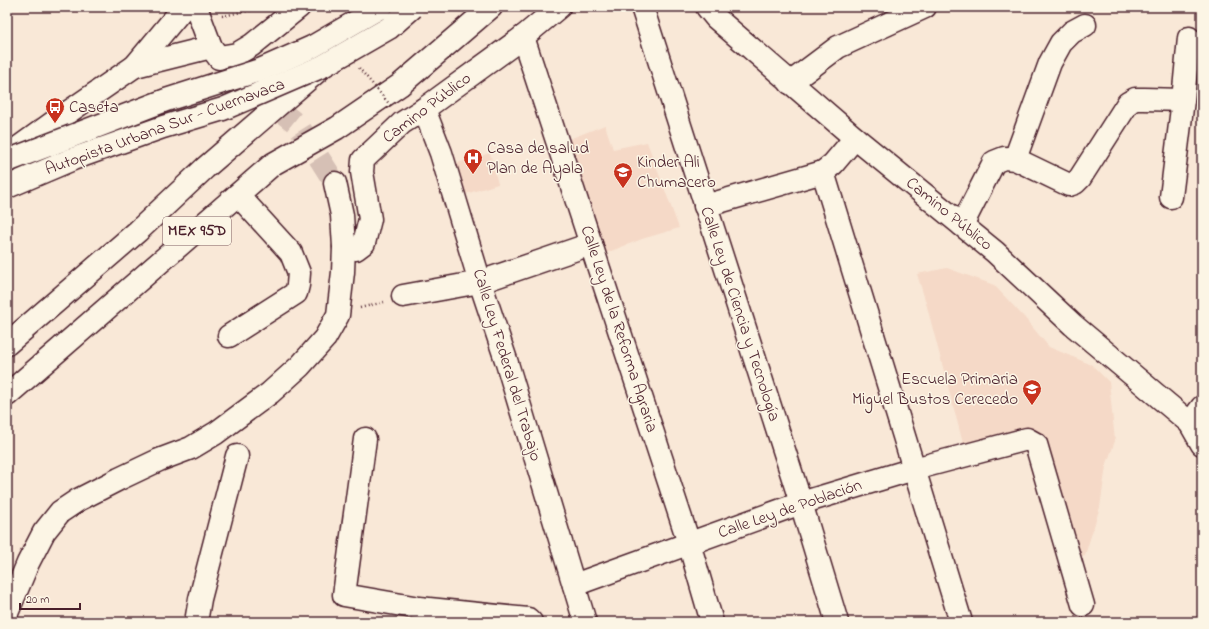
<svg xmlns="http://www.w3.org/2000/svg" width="1209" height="629" font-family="'Indie Flower',sans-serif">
<rect width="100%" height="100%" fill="#f9e8d7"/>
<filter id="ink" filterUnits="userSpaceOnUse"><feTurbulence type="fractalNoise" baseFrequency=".025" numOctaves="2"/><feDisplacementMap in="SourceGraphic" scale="8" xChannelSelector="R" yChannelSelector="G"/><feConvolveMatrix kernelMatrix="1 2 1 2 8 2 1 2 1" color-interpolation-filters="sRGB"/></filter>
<g filter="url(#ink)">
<g fill="#f5d9c7">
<polygon points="605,125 613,149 647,142 679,228 642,239 601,255 567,140"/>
<polygon points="490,153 498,184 456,197 448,166"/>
<polygon points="947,268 994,285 1024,317 1049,347 1092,365 1109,382 1115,441 1106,466 1100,507 1085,555 1064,563 1023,430 964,447 926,303 917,274"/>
</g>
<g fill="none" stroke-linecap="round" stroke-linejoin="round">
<polyline stroke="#d6c0b5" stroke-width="22" stroke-dasharray="22 11" stroke-linecap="butt" points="225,67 298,125 335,183"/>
<g stroke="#4a1f2b" stroke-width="25">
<g id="minor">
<polyline points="196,7 211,47 219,58"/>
<polyline points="642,7 801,503 837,622"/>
<polyline points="707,7 716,18 855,138 995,252 1073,325 1190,423 1202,444"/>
<polyline points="523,37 689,543 712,622"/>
<polyline points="135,66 211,47"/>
<polyline points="790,83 838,47 925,7"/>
<polyline points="1183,100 1189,38"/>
<polyline points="424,109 441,153 480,282 506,360 585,622"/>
<polyline points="7,156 54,122 135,66 184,7"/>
<polyline points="1015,159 1050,63 1061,43 1072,32 1085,25"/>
<polyline points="823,172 961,622"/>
<polyline points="705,206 823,172 833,164 855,138"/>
<polyline points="962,225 994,162 1004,158 1015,159 1069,185 1075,183 1080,178 1128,103 1135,99 1144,99 1183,100 1171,197"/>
<polyline points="344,247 356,249 364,243 370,219 362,172 363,160 402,123 424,109 523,37 559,7"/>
<polyline points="403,296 480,282 591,244"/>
<polyline points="229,336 296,293 298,285 299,273 291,253 238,195"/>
<polyline points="1190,423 1202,407"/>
<polyline points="365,439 344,595 419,608 528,619 531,622"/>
<polyline points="574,585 801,503 914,469 1027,439 1036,444 1083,605"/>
<polyline points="7,613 28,563 44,532 60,512 78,500 119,479 159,460 191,448 216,433 270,393 300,366 325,338 338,315 343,272 344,247 342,215 335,183"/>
<polyline points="196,622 200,599 237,456"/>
</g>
</g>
<g stroke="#4a1f2b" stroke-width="25">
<g id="highway">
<polyline points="219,57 237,54 252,45 299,7"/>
<polyline points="7,344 138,231 205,168 320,69"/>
<polyline points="7,395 273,164 337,128 400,85 491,7"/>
</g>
</g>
<g stroke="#4a1f2b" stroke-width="2.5" stroke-dasharray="1 3" stroke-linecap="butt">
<polyline points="222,16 262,8"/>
<polyline points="360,308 384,302"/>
</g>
<use href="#minor" stroke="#fcf5e5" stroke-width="22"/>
<use href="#highway" stroke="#fcf5e5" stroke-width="22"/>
<g stroke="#4a1f2b" stroke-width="25" stroke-linecap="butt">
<g id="highway-bridge">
<polyline points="7,161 166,100 260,70 312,47 381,7"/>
<polyline points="7,187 73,159 163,127 223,109 323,66 389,28 413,7"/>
</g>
</g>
<polyline stroke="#4a1f2b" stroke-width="2.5" stroke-dasharray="1 3" stroke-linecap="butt" points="359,68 391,106"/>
<use href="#highway-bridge" stroke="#fcf5e5" stroke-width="22"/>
</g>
</g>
<defs>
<g id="bus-pin" transform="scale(1)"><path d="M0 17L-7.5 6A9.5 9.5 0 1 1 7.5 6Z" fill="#c8321e" stroke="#fcf5e5"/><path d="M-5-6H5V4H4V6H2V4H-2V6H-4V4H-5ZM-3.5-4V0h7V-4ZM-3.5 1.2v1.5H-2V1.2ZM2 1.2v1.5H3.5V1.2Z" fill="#fff"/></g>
<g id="hospital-pin" transform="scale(1)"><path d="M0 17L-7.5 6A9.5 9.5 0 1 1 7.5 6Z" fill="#c8321e" stroke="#fcf5e5"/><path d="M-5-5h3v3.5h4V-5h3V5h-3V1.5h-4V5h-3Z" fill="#fff"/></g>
<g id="school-pin" transform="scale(1)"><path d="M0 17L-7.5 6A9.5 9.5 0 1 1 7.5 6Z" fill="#c8321e" stroke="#fcf5e5"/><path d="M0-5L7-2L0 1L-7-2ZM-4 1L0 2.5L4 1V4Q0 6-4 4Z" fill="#fff"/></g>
</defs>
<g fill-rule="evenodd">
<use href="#bus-pin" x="55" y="107"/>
<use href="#hospital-pin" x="473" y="158"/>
<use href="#school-pin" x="623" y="172"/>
<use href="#school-pin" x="1032" y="389"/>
</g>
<g text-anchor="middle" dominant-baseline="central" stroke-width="3" stroke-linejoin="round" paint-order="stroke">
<rect fill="#fcf5e5" stroke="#7f5f63" stroke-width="1" x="163" y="217" width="68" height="28" rx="3"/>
<g font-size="16" font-weight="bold" fill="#4a1f2b">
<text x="197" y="231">MEX 95D</text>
</g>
<g font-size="17" fill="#4a1f2b" stroke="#fcf5e5" text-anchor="start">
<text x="69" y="107">Caseta</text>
<text x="487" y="148">Casa de salud<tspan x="487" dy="20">Plan de Ayala</tspan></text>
<text x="637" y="162">Kinder Ali<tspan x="637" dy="20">Chumacero</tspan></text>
<text x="1018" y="379" text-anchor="end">Escuela Primaria<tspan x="1018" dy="20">Miguel Bustos Cerecedo</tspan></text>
</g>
<g font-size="17" fill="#4a1f2b" stroke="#fcf5e5">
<text transform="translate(427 108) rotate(-37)">Camino Público</text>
<text transform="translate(165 127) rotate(-20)">Autopista Urbana Sur - Cuernavaca</text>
<text transform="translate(949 214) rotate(39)">Camino Público</text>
<text transform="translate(740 314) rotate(72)">Calle Ley de Ciencia y Tecnología</text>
<text transform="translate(619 329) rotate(72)">Calle Ley de la Reforma Agraria</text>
<text transform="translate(507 365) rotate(73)">Calle Ley Federal del Trabajo</text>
<text transform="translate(790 509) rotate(-19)">Calle Ley de Población</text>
</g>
</g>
<rect width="1209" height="629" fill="none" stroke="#fcf5e5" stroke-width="24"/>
<rect x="12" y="12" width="1185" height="605" fill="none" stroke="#4a1f2b" stroke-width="1.5" filter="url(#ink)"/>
<path d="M20 603v6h60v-6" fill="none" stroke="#4a1f2b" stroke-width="2"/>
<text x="26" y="603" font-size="12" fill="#4a1f2b" stroke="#fcf5e5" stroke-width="3" paint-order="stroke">20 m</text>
</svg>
